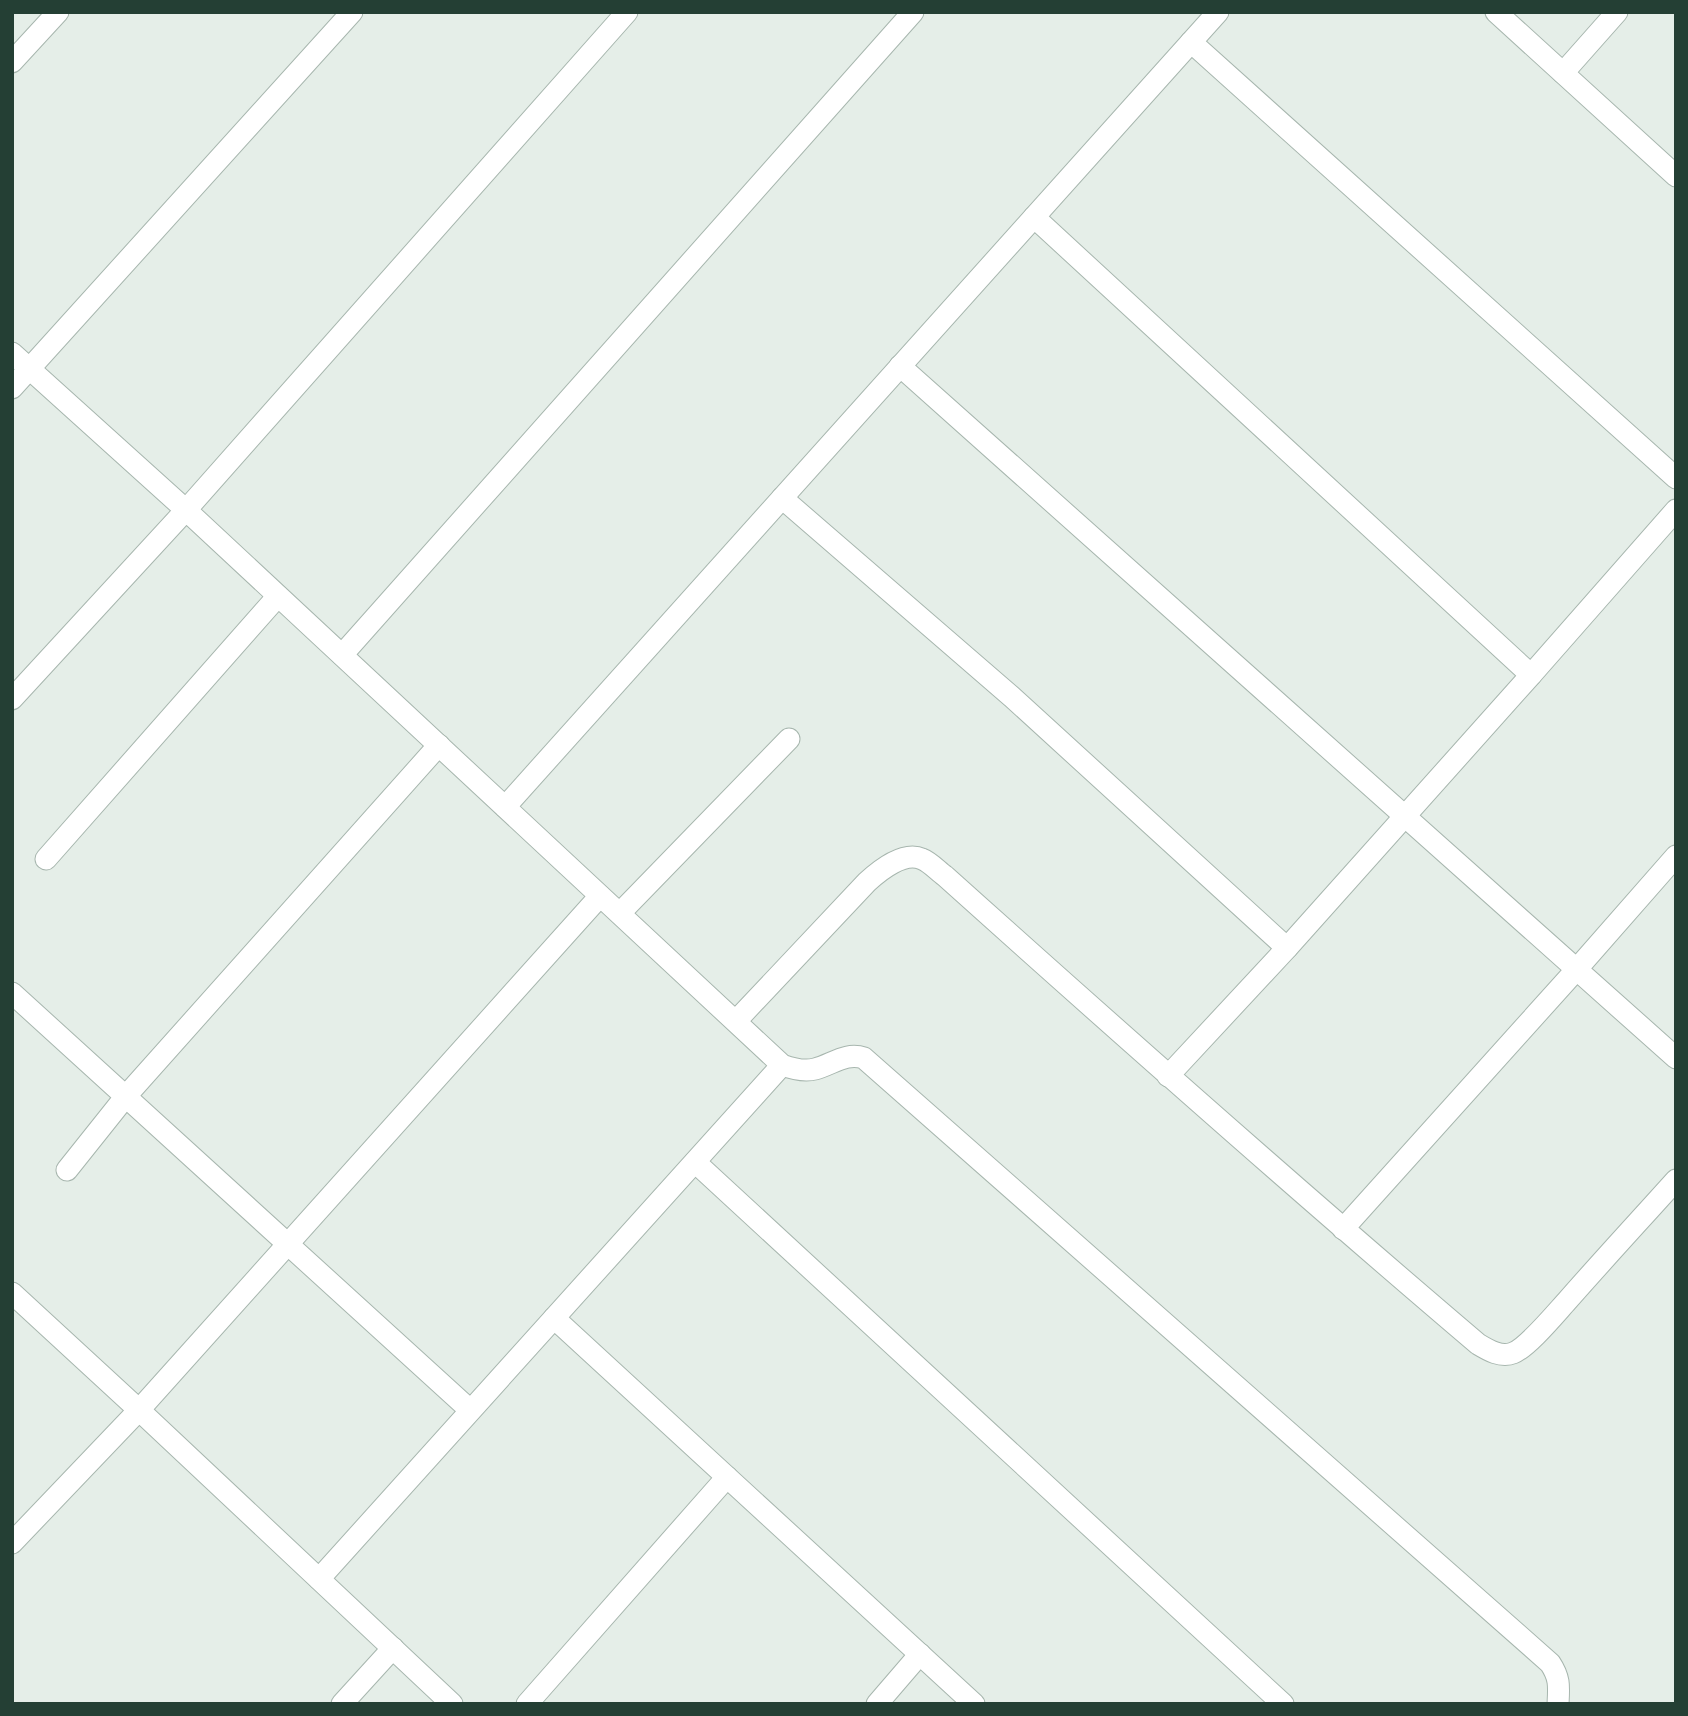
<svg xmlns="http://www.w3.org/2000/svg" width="1688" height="1716" font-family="'Roboto Condensed',sans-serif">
<rect width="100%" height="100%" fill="#e5eee8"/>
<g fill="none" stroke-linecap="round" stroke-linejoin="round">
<g stroke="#a7b6ae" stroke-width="23">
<g id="minor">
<polyline points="1496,12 1676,176"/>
<polyline points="1191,42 1676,478"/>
<polyline points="12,62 58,12"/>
<polyline points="1563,73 1617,12"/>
<polyline points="1034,217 1531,675 1676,510"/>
<polyline points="12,353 186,510 627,12"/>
<polyline points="900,366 1676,1058"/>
<polyline points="12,388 352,12"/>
<polyline points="782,498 1012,697 1287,948 1531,675"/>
<polyline points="342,655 913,12"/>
<path d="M12 699 186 510 782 1065C793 1069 804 1072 815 1069 833 1064 846 1052 864 1058L1550 1663C1560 1678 1559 1686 1558 1704"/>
<polyline points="505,807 1218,12"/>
<polyline points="46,859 278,596"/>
<polyline points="620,913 789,739"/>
<polyline points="12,993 470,1410"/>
<path d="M736 1021 867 882C880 870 904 851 922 859 930 862 938 871 945 876 1121 1034 1298 1191 1478 1344 1488 1350 1501 1358 1513 1353 1527 1348 1556 1313 1567 1301 1603 1260 1640 1220 1676 1180"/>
<polyline points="1168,1076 1287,948"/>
<polyline points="695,1162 1283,1704"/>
<polyline points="67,1170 126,1096 439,745"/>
<polyline points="1343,1229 1576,970 1676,856"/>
<polyline points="12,1293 139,1410 452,1704"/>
<polyline points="554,1318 974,1704"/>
<polyline points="12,1543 139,1410 600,896"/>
<polyline points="319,1579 782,1065"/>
<polyline points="342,1704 393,1648"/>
<polyline points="527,1704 727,1477"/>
<polyline points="877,1704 920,1654"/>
</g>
</g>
<use href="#minor" stroke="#fff" stroke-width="21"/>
</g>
<rect width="1688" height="1716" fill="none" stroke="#243f34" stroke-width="28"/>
</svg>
